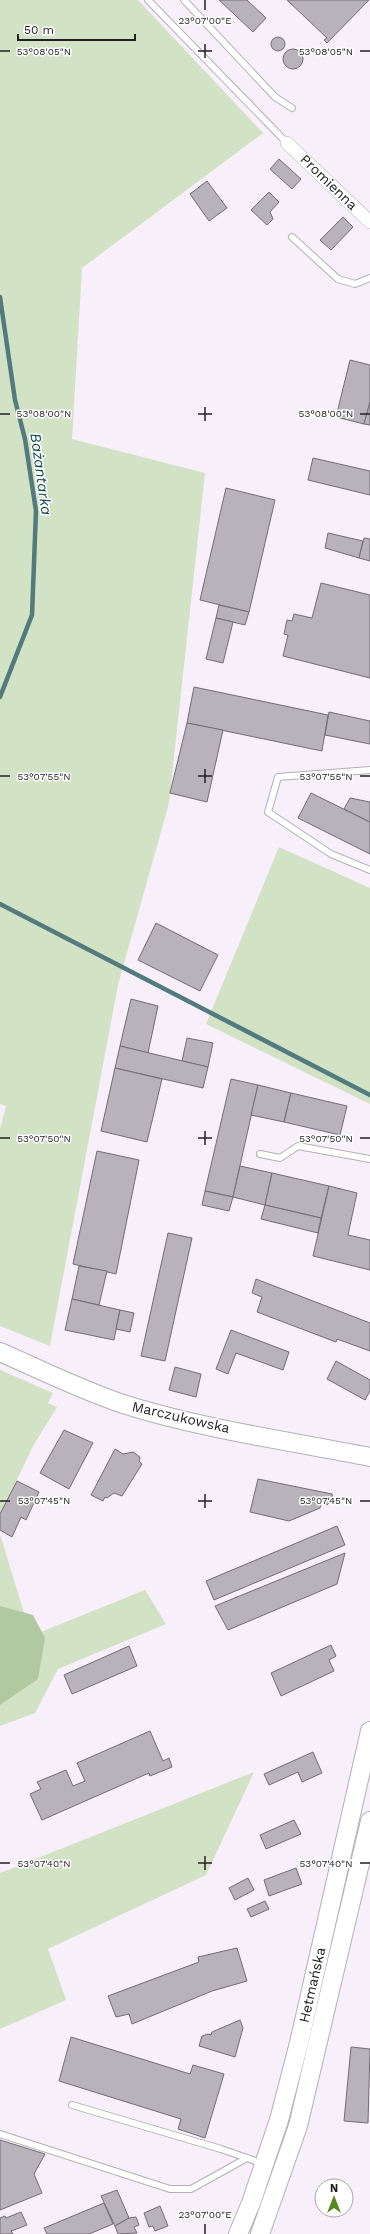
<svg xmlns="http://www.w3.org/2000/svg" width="370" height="2234" font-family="'Work Sans',sans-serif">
<rect width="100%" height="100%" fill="#f7f0fa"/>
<g fill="#d2e2c4">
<polygon points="0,0 138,0 263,133 82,268 72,439 205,473 169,803 118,985 50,1346 0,1326 0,1129 6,1106 0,1104"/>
<polygon points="279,847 370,888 370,1104 206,1024"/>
<polygon points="0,1370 53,1393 48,1403 57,1407 33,1446 0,1515"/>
<polygon points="0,1534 31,1636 145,1590 166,1624 58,1669 35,1713 0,1726"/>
<polygon points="254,1772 206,1875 48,1949 66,2000 0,2029 0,1873"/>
</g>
<polygon fill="#b2c8a0" points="0,1606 33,1615 45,1638 38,1679 0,1705"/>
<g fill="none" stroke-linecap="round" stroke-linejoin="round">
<g stroke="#537a7c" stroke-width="4.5">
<polyline points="0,297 15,400 25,439 36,511 32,615 0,697"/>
<polyline points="0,904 370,1095"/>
</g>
</g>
<g fill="#b8b2bb" stroke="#726c74">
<polygon points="219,0 247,0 266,18 253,32"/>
<polygon points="287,0 369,0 327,43 324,40 327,38"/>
<circle cx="278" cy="44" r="7"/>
<circle cx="293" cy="59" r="10"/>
<polygon points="279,159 301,179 292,189 270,169"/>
<polygon points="207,181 227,208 209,221 190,194"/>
<polygon points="269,192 279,202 270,212 273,219 267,225 251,210"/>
<polygon points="343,217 353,227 331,250 320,240"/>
<polygon points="350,360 370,365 370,402 364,424 336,417"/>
<polygon points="370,402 370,425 364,424"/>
<polygon points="313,458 370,471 370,495 308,480"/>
<polygon points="226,488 275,500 249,612 200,600"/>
<polygon points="328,533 363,541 359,558 325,548"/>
<polygon points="364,538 370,539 370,561 359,558"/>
<polygon points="321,583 370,595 370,678 283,656 288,635 284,634 287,620 292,621 294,614 312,618"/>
<polygon points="219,605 249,612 245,625 216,618"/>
<polygon points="216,618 233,622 223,663 206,659"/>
<polygon points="194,687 328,715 322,751 187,723"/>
<polygon points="329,712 370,721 370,744 325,735"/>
<polygon points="187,723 223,730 207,802 170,793"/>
<polygon points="311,793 370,822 370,854 298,818"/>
<polygon points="350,798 370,802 370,822 344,809"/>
<polygon points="156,923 218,955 200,991 138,960"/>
<polygon points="131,999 158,1006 148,1053 120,1046"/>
<polygon points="187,1038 213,1043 208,1067 182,1061"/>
<polygon points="120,1046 208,1067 203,1088 115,1068"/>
<polygon points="115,1068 162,1079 147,1142 101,1131"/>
<polygon points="231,1079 258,1085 233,1197 205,1191"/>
<polygon points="258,1085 291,1093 284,1122 251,1115"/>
<polygon points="291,1093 347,1106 340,1135 284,1122"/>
<polygon points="97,1151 139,1160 116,1274 73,1264"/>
<polygon points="240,1166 272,1173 265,1205 233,1197"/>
<polygon points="272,1173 329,1186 321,1218 265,1205"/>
<polygon points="329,1186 357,1193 348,1235 370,1240 370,1270 313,1256"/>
<polygon points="205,1191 233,1197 229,1211 202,1205"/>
<polygon points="265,1205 321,1218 318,1233 261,1219"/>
<polygon points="168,1233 192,1238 165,1361 141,1356"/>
<polygon points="79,1266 107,1271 99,1305 72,1299"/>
<polygon points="256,1279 370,1323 370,1351 337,1339 336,1342 257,1312 262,1297 252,1293"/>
<polygon points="72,1299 120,1310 114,1340 65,1330"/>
<polygon points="120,1310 134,1313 130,1332 116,1329"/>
<polygon points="231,1330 289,1352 283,1370 236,1353 228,1374 216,1369"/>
<polygon points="336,1361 370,1380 370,1391 365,1400 327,1379"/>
<polygon points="175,1367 201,1374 196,1397 169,1390"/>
<polygon points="64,1430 93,1443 69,1489 40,1473"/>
<polygon points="115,1449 123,1454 133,1452 140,1457 139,1461 142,1464 122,1496 114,1493 107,1498 105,1497 103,1501 91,1495"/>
<polygon points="258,1479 332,1494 333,1498 327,1505 322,1501 320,1508 289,1521 250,1512"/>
<polygon points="17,1481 39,1492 26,1520 21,1517 12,1537 0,1530 0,1514"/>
<polygon points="337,1526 345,1545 214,1600 206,1581"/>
<polygon points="345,1553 337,1584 228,1630 215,1606"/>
<polygon points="331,1645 336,1656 329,1660 334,1671 281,1696 271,1673"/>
<polygon points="129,1646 137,1666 72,1694 64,1675"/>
<polygon points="150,1731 163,1761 169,1758 172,1767 150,1776 149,1773 42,1820 30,1794 41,1789 37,1782 66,1770 73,1786 85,1781 77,1763"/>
<polygon points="313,1752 322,1773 302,1782 298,1772 269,1785 264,1774"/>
<polygon points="294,1820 301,1834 266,1849 260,1835"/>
<polygon points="296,1868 302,1884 269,1896 264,1880"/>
<polygon points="248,1878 254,1890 235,1900 229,1888"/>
<polygon points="265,1901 269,1909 251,1917 247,1909"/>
<polygon points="237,1948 247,1981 212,1991 132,2024 129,2014 116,2017 108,1996 199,1962 198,1957"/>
<polygon points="240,2020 243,2028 235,2057 199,2046 202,2036 208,2034 211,2035 212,2032"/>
<polygon points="71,2037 190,2074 193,2065 224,2074 205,2138 178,2129 181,2119 59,2081"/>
<polygon points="351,2047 370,2049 368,2123 344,2121"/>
<polygon points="0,2140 45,2154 34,2174 42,2193 0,2210"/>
<polygon points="117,2190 129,2218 115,2226 101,2196"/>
<polygon points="104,2203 113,2224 89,2234 47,2234 44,2228"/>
<polygon points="160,2206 168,2226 155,2231 153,2226 149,2227 144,2213"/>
<polygon points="21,2212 27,2225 11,2231 13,2234 0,2234 0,2218 5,2216 6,2218"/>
<polygon points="136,2217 139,2225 134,2227 137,2233 118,2234 115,2226 129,2218"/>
</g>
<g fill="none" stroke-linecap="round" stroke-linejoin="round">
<g stroke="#b5aeb7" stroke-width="8">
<g id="lane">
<polyline points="148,0 287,143"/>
<polyline points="184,0 275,97 292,108"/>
<polyline points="292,237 338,279 355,284 370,278"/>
<polyline points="370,770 278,777 268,812 331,854 370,870"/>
<polyline points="260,1154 280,1158 298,1146 370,1159"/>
<polyline points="72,2105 221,2149 247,2158"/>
<polyline points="0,2134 170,2189 191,2189 247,2158 263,2164"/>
</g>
</g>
<g stroke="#b5aeb7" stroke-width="14">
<polyline id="street" points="287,143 370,222"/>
</g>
<g stroke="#b5aeb7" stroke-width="20">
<g id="secondary">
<path d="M0 1352C41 1370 81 1390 123 1404 202 1429 289 1441 370 1457"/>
<polyline points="238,2234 251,2203 279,2120 299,2043 370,1731"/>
<polyline points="260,2234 298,2126 370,1821"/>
</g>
</g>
<use href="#lane" stroke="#fff" stroke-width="6"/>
<use href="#street" stroke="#fff" stroke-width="13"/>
<use href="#secondary" stroke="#fff" stroke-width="18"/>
</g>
<path fill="none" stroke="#232024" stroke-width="1.5" d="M205 0V10M205 44V58M0 51H10M198 51H212M360 51H370M205 407V421M0 414H10M198 414H212M360 414H370M205 769V783M0 776H10M198 776H212M360 776H370M205 1131V1145M0 1138H10M198 1138H212M360 1138H370M205 1494V1508M0 1501H10M198 1501H212M360 1501H370M205 1856V1870M0 1863H10M198 1863H212M360 1863H370M205 2224V2234"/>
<g text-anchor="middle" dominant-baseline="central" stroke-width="3" stroke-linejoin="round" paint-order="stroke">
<g font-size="14" fill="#232024" stroke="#fff">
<text transform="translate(329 182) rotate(44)">Promienna</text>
<text transform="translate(181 1417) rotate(13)">Marczukowska</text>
<text transform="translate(312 1985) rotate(-77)">Hetmańska</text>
</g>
<g font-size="15" font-style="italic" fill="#164b4d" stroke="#fff">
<text transform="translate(41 474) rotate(82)">Bażantarka</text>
</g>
</g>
<g font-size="10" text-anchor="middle" fill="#232024" stroke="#fff" stroke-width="3" stroke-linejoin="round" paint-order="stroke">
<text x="205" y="24">23°07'00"E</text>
<text x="44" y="55">53°08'05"N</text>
<text x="326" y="55">53°08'05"N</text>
<text x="44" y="417">53°08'00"N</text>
<text x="326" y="417">53°08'00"N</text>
<text x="44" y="780">53°07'55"N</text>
<text x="326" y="780">53°07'55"N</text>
<text x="44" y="1142">53°07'50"N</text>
<text x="326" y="1142">53°07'50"N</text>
<text x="44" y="1504">53°07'45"N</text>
<text x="326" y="1504">53°07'45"N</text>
<text x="44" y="1867">53°07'40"N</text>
<text x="326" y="1867">53°07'40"N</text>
<text x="205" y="2218">23°07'00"E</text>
</g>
<g transform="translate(334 2198)"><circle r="19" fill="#ffffff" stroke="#a7a6a7"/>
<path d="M0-3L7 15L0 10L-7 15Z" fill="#59891e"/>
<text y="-6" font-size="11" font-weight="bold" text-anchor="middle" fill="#232024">N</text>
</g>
<path d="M18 34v6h117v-6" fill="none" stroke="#232024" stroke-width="2"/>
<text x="24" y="34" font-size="12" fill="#232024" stroke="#ffffff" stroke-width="3" paint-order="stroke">50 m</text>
</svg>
